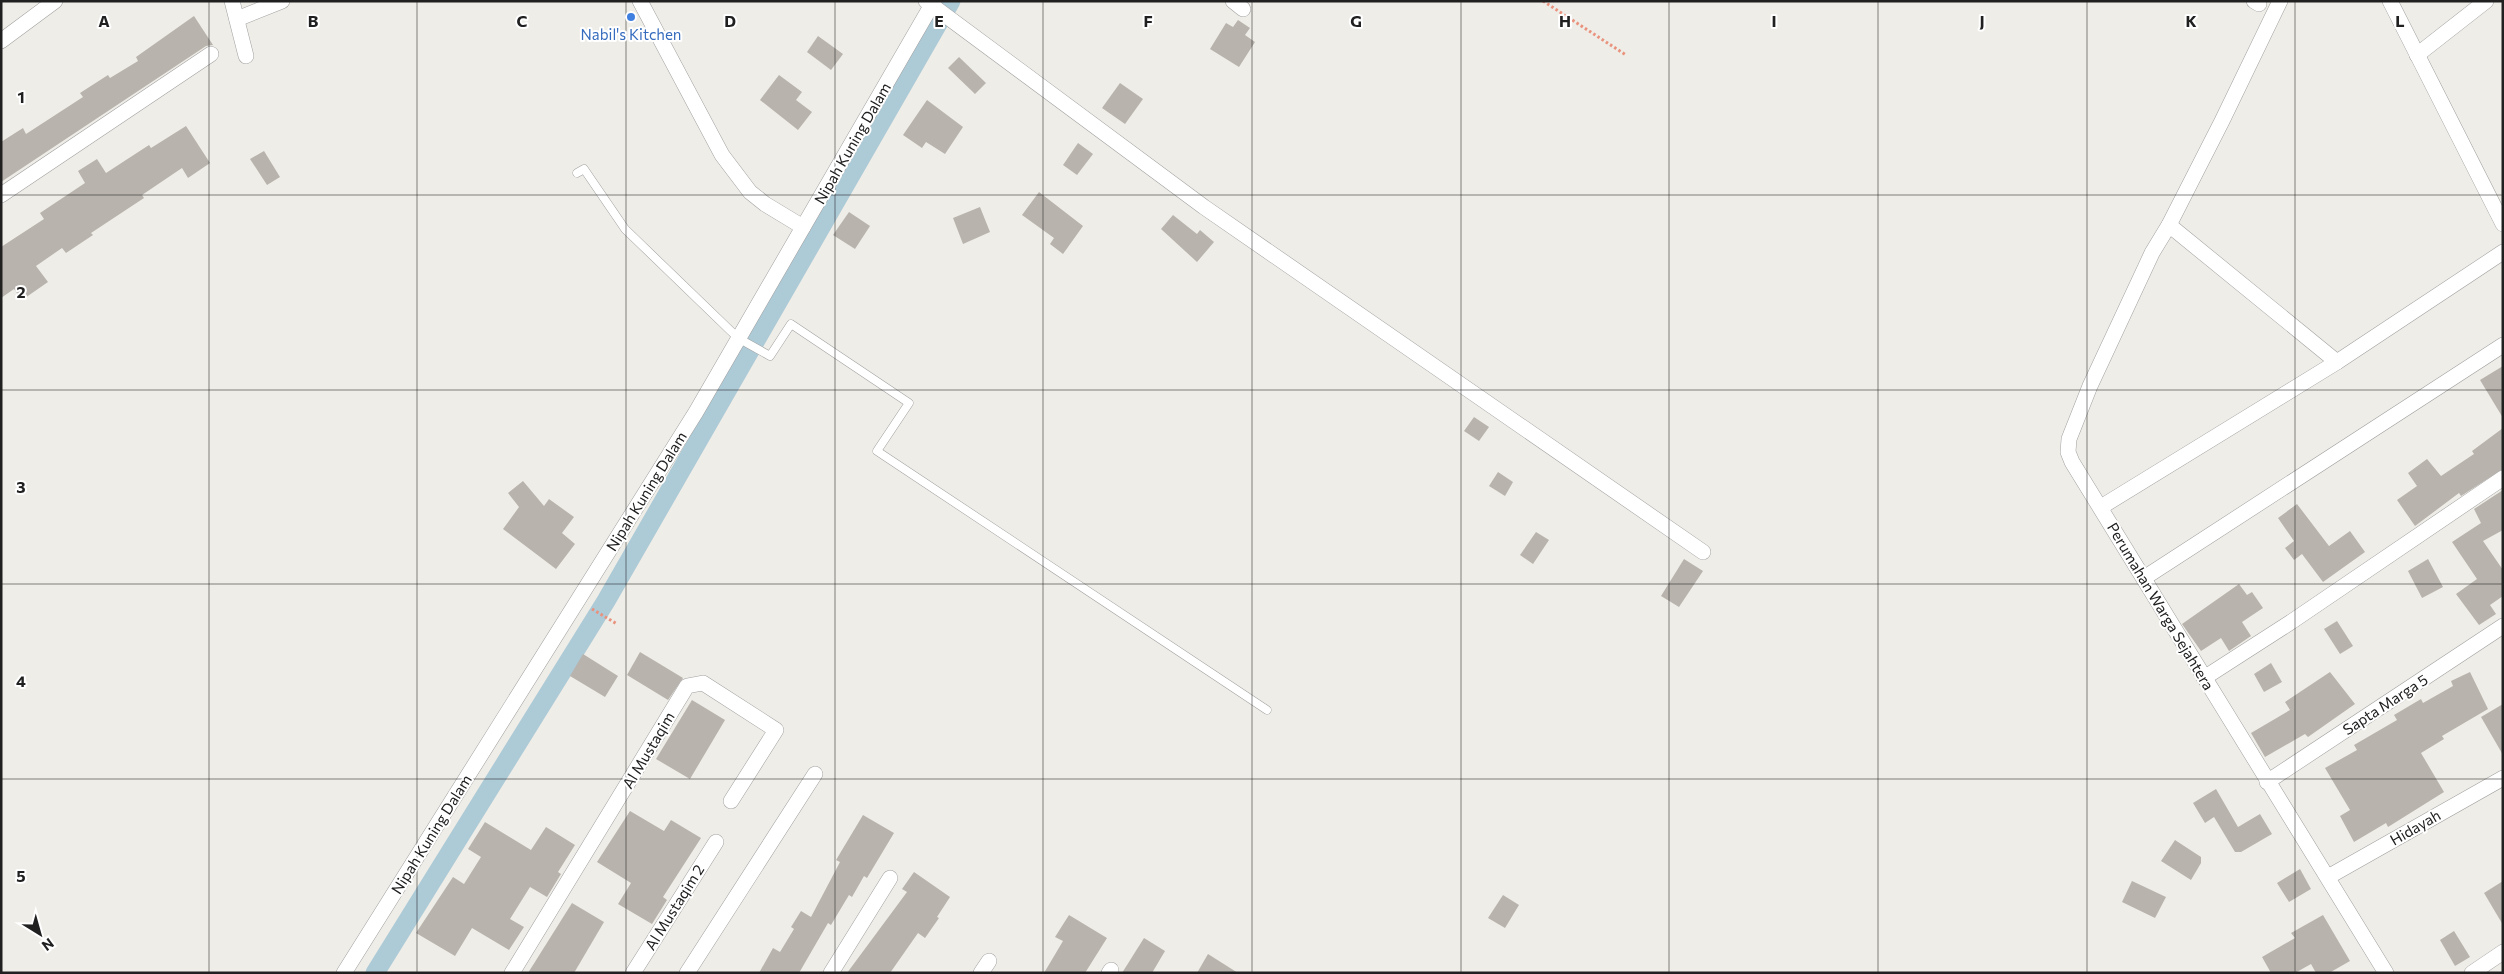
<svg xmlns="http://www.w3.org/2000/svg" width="2504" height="974" font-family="Commissioner,sans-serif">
<rect width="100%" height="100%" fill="#efede7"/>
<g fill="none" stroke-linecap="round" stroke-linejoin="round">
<polyline stroke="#adcad7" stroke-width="19" points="375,973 606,601 951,1"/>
</g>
<g fill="#b8b3ad">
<polygon points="194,16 213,45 206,46 1,182 1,142 23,128 26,134 83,97 80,93 108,75 110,78 138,61 136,57"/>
<polygon points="1238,20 1250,28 1245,35 1255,42 1239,67 1210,49 1226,23 1233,27"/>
<polygon points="818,36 843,54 831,70 807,52"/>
<polygon points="959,57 986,83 975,94 948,68"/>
<polygon points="779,75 802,92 796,100 812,112 798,130 760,100"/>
<polygon points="1120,83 1143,99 1125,124 1102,108"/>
<polygon points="927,100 963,127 945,154 926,142 922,148 903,135"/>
<polygon points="186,126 210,163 188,178 182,168 142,195 144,198 91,233 93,235 66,253 62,248 36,266 48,282 22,300 14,289 1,298 1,247 44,219 40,213 85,183 78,171 97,159 106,173 149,145 151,148"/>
<polygon points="1078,143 1093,154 1077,175 1063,165"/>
<polygon points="264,151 280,177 267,185 250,159"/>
<polygon points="1039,192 1083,226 1063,254 1050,244 1054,238 1022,215"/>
<polygon points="980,207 990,232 963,244 953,218"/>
<polygon points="849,212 870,226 855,249 833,235"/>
<polygon points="1173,215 1197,234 1200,230 1214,242 1197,262 1161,229"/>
<polygon points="2503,366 2503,418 2480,380"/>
<polygon points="1474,417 1489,427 1479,441 1464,431"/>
<polygon points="2503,428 2503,469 2461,496 2459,493 2415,526 2397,500 2417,486 2408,473 2427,459 2441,476 2474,454 2472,451"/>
<polygon points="1498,472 1513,482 1505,496 1489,486"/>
<polygon points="523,481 544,506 549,499 574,517 562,533 575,544 556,569 503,529 519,507 508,493"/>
<polygon points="2503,490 2503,530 2483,541 2503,570 2503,596 2490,605 2496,614 2479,625 2456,594 2477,579 2452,542 2481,523 2474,509"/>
<polygon points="2297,504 2329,546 2350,531 2365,552 2323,582 2302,554 2294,560 2285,548 2294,541 2278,518"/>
<polygon points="1536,532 1549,540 1533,564 1520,555"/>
<polygon points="1684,559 1703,571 1679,607 1661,596"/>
<polygon points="2428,559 2443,587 2422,598 2408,571"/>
<polygon points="2239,584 2247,595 2252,592 2263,608 2242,622 2251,636 2229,651 2221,638 2201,651 2182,624"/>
<polygon points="2337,621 2353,646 2340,654 2324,629"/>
<polygon points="640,652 683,678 668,700 627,675"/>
<polygon points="583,654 618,676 605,697 570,676"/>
<polygon points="2271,663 2282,682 2264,692 2254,674"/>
<polygon points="2330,672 2355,704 2308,737 2305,734 2265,757 2251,733 2290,710 2285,702"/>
<polygon points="2470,672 2488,709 2442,736 2444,739 2421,753 2444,792 2388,827 2386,823 2354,842 2340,816 2350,810 2325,768 2357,750 2354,745 2397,720 2394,715 2421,699 2423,703 2453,686 2451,681"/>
<polygon points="692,700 725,720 690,779 656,759"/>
<polygon points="2503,704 2503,755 2481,717"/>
<polygon points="2216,789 2238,827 2260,814 2272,834 2241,852 2235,852 2214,817 2205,823 2193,803"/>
<polygon points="630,811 664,831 671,820 701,838 663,897 667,900 652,924 618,904 631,883 597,862"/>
<polygon points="863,815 894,833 867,878 864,876 852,897 849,895 831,925 828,923 799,973 759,973 773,948 780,952 794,929 791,927 801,911 811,917 840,862 836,860"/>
<polygon points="485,822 531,850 546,827 575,845 558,872 561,874 547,897 530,887 510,919 524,927 509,950 472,928 455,956 416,933 453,877 464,884 481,857 468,849"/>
<polygon points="2175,840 2201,857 2201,863 2191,880 2161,861"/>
<polygon points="2300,869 2311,889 2289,902 2277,883"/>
<polygon points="914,872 950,897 937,917 939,918 925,938 918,933 890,973 847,973 907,892 902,889"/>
<polygon points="2132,881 2166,897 2155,918 2122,902"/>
<polygon points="2503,881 2503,925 2484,893"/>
<polygon points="1503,895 1519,905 1505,928 1488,918"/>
<polygon points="572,903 604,922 574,973 528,973"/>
<polygon points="1069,915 1107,938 1085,973 1044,973 1063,941 1055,937"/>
<polygon points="2323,915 2350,961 2329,973 2316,973 2311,964 2295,973 2271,973 2262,957 2295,938 2291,933"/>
<polygon points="2454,931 2470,957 2455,966 2440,940"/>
<polygon points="1144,938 1165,951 1152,973 1122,973"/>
<polygon points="1208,954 1238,973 1197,973"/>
</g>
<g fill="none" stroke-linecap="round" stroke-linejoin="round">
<g stroke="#a1a1a1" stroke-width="9">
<polyline id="lane" points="577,173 584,169 625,229 738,338 770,356 791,324 909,403 877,451 1267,710"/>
</g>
<g stroke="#a1a1a1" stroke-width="16">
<g id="street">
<polyline points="232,1 246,56"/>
<polyline points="640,1 722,155 750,192 765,204 803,227"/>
<polyline points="926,1 1204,207 1703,552"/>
<polyline points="1233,1 1243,9"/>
<polyline points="2254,1 2259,4"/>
<polyline points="2280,1 2222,121 2169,225 2152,253 2090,386 2069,439 2068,452 2072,462 2386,973"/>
<polyline points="2390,1 2503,224"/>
<polyline points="237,19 282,1"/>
<polyline points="1,41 55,1"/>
<polyline points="2417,55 2486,1"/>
<polyline points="1,195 211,54"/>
<polyline points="2169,225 2337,362"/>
<polyline points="2101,507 2337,362 2503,252"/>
<polyline points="2144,578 2503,345"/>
<polyline points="2204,678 2291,622 2503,478"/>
<polyline points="2267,782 2503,626"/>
<polyline points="2328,877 2503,778"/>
<polyline points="344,973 696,412 934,1"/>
<polyline points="512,973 687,686 703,683 776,730 731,801"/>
<polyline points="633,973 716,842"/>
<polyline points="687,973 815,774"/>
<polyline points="831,973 890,878"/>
<polyline points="981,973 989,961"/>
<polyline points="1109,973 1111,970"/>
<polyline points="2472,973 2503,952"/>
</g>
</g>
<g stroke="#e9927e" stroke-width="3" stroke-dasharray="2.5 2.5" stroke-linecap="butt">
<polyline points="1543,1 1626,55"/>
<polyline points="592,609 617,624"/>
</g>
<use href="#lane" stroke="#fff" stroke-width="8"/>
<use href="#street" stroke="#fff" stroke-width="15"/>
</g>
<path fill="none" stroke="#202020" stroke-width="1" stroke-opacity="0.55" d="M209 1V973M417 1V973M626 1V973M835 1V973M1043 1V973M1252 1V973M1461 1V973M1669 1V973M1878 1V973M2087 1V973M2295 1V973M1 195H2503M1 390H2503M1 584H2503M1 779H2503"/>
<circle fill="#3f7fe0" stroke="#fff" stroke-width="2" cx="631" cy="17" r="5"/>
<g text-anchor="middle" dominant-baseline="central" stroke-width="4" stroke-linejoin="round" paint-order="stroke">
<g font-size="15" fill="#366cbe" stroke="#fff">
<text x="631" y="34">Nabil's Kitchen</text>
</g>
<g font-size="15" fill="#202020" stroke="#fff">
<text transform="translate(852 143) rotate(-60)">Nipah Kuning Dalam</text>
<text transform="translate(646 491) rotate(-58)">Nipah Kuning Dalam</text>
<text transform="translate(2161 606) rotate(59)">Perumahan Warga Sejahtera</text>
<text transform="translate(2385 704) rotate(-33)">Sapta Marga 5</text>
<text transform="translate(648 750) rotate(-59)">Al Mustaqim</text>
<text transform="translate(2415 827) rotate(-30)">Hidayah</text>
<text transform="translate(431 834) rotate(-58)">Nipah Kuning Dalam</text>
<text transform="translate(674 907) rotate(-58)">Al Mustaqim 2</text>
</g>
</g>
<g font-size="16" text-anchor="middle" font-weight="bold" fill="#202020" stroke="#fff" stroke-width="4" stroke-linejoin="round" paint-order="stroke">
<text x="104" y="27">A</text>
<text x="313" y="27">B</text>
<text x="522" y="27">C</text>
<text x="730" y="27">D</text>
<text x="939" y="27">E</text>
<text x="1148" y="27">F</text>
<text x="1356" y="27">G</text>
<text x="1565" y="27">H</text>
<text x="1774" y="27">I</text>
<text x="1982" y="27">J</text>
<text x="2191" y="27">K</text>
<text x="2400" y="27">L</text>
<text x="21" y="103">1</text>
<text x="21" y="298">2</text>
<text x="21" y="493">3</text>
<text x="21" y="687">4</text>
<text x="21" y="882">5</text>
</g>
<rect width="2504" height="974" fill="none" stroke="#202020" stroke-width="5"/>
<g transform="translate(40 934) rotate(143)" stroke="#ffffff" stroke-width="4" paint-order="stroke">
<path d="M0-4L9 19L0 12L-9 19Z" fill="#202020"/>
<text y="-8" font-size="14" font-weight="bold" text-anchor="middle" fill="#202020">N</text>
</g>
</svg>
